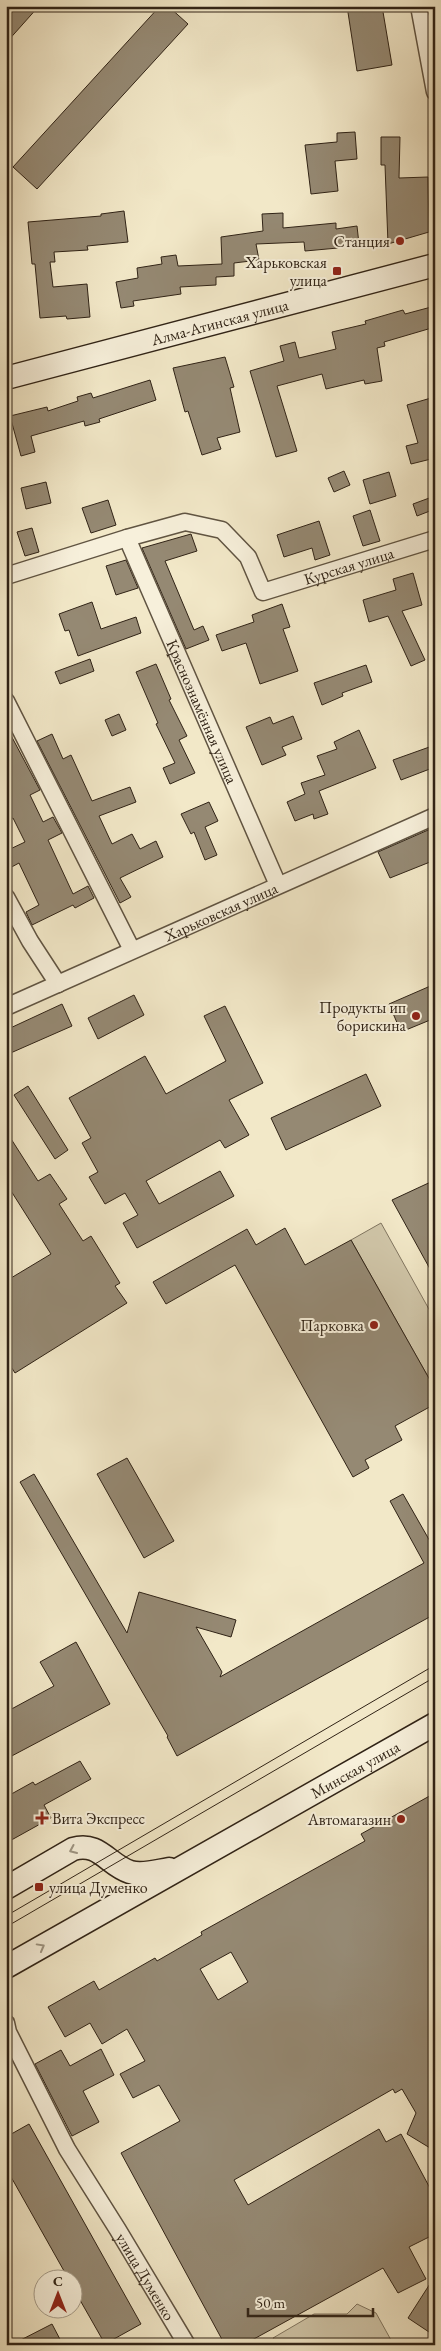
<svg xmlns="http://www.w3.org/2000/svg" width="441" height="2351" font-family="'EB Garamond',serif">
<rect width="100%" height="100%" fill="#f2e8c8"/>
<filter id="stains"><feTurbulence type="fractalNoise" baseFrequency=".004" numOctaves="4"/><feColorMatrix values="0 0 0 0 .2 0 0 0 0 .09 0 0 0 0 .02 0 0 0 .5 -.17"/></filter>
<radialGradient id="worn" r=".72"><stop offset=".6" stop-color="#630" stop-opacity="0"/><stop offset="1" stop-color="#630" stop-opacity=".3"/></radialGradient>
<g fill="#d1c7aa" stroke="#807560">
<polygon points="381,1223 435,1320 435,1389 351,1240"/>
<polygon points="357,2304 376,2313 391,2340 366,2345 278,2345 273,2338 314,2314 347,2314"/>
</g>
<g fill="#958973" stroke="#302316" fill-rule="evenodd">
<polygon points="6,6 39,6 6,43"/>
<polygon points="160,6 168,6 188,24 37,189 13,167"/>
<polygon points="347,6 382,6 392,65 357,71"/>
<polygon points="355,132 357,159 335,161 338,191 311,194 305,145 337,142 337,133"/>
<polygon points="381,137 400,137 399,178 428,177 429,232 388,244 385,165 381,165"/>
<polygon points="124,211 128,242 87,246 88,250 54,252 55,262 50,262 53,287 87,284 90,317 67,319 66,316 40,318 35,264 32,264 28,222 101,216 101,214"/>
<polygon points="283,213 283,228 336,223 336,229 357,226 359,244 338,248 305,251 304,242 256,244 259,260 234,263 234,276 216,277 216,285 180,287 181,294 133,301 134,306 121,308 116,282 138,278 137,268 162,264 161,257 176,255 178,266 222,264 221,237 263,231 262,214"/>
<polygon points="435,306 435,327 384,342 385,346 377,348 382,381 365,384 364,380 326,389 322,374 277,386 297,451 276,457 250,371 284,361 280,346 295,342 299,358 336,349 332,332 366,324 365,321 403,310 405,314"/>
<polygon points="225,357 234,387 230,388 240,432 217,438 221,449 202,455 188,411 185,412 173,368"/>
<polygon points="150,380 156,400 99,419 100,422 85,426 84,421 31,436 35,452 21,456 10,416 47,407 48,411 78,401 77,397 91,393 93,398"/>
<polygon points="431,398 435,410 435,458 411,464 406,446 418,443 407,405"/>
<polygon points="344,471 350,485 334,492 328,478"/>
<polygon points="389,472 396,496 370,504 363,480"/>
<polygon points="46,482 51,503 26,509 21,488"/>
<polygon points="432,497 435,509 417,516 413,504"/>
<polygon points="108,500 116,525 91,533 82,508"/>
<polygon points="370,510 380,541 363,546 353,516"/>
<polygon points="319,521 330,555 315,560 312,548 284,557 277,535"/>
<polygon points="32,528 39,552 25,556 17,532"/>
<polygon points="191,534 197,551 165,561 194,630 203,626 209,640 186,649 142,548"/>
<polygon points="126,560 138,588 116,595 106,566"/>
<polygon points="413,573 422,605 402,611 425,660 411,666 388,616 369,622 363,600 396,590 393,579"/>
<polygon points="92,602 101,629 136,617 141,633 78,656 69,630 65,631 59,614"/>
<polygon points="282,604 290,627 283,629 298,671 260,684 246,643 222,651 216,635 254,622 252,615"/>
<polygon points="90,659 94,671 60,684 55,672"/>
<polygon points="156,664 171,699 169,700 187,736 179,740 195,773 170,784 163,768 175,763 156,724 158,723 136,672"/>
<polygon points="366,665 372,682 342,693 343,696 322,705 314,683"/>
<polygon points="119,714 126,730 112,736 105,720"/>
<polygon points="293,716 302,739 282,747 286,755 262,765 246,727 270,717 273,724"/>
<polygon points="6,726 40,790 30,795 43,822 53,817 62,833 48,840 73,894 88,886 94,898 75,908 73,905 32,925 26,912 39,905 19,863 6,870 6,851 25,842 13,818 6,821"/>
<polygon points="359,730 376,768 319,791 328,814 314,819 313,814 295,821 287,802 305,794 301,783 325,775 317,756 337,749 334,742"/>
<polygon points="52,734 63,759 71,755 92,801 130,787 136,802 99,816 112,844 132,834 140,849 156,841 163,857 120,878 131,897 120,903 37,741"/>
<polygon points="435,745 435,767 401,780 393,760"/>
<polygon points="209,802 218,821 205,827 217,855 205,860 194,832 191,834 181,814"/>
<polygon points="435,827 435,860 390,878 378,852"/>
<polygon points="435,984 435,1018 401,1032 389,1004"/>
<polygon points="134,995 144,1015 98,1039 88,1018"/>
<polygon points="62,1004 72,1026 6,1055 6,1030"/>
<polygon points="225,1006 263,1083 229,1100 249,1135 225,1148 220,1140 146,1181 159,1204 220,1171 234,1196 137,1248 123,1223 138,1215 125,1193 105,1204 89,1177 98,1172 82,1143 91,1138 69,1098 145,1056 166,1094 226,1061 204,1016"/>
<polygon points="366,1074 381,1106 286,1150 271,1118"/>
<polygon points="28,1086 68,1150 55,1159 14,1095"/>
<polygon points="6,1131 38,1181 50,1174 67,1199 59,1204 83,1241 91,1236 120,1283 115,1286 127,1303 15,1373 6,1359 6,1281 51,1254 6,1183"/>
<polygon points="435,1180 435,1278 392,1200"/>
<polygon points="285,1228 305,1265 351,1240 435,1389 435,1404 395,1426 402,1440 365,1460 369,1468 353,1477 235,1265 166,1304 153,1282 247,1229 256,1245"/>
<polygon points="127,1458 174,1541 144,1558 97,1474"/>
<polygon points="34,1474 127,1633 139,1592 236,1620 231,1637 196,1627 222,1672 220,1677 424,1563 390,1501 403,1494 435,1550 435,1614 177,1756 167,1737 168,1736 20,1482"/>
<polygon points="76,1642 110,1704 6,1759 6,1712 54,1686 40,1662"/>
<polygon points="80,1761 91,1779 44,1805 51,1818 6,1843 6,1797 33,1782 35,1785"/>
<path d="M435 1793V2151L407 2134 416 2113 402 2089 395 2093 393 2089 234 2180 248 2205 379 2129 386 2142 401 2134 431 2190 435 2188V2234L409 2247 426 2279 398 2293 383 2268 243 2345H225L121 2153 180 2121 159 2085 133 2098 120 2074 145 2061 127 2029 102 2044 90 2023 65 2037 48 2007 94 1981 99 1990 155 1958 157 1961 202 1935 201 1932 365 1841 361 1834ZM231 1952 248 1982 218 2000 200 1969Z"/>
<polygon points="101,2049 114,2075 83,2091 99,2122 72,2136 35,2064 61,2050 70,2066"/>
<polygon points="29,2124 141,2324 105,2344 72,2286 72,2278 68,2278 6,2168 6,2137"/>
<polygon points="435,2276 435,2336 408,2318"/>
<polygon points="52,2324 63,2345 11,2345"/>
</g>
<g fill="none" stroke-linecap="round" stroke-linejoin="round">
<g stroke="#605442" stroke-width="19">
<g id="street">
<polyline points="419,6 435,92"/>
<path id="s1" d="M127 538 278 885"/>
<path id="s2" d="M6 576 127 538 185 522 222 530 248 557 263 592 435 539"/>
<polyline points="6,701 132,950"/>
<polyline points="6,897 30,941 58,984"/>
<path id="s3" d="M6 1007 435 816"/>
<path id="s4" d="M6 2023 8 2032 67 2149 118 2230 187 2345"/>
</g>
</g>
<g stroke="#302316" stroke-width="25">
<g id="secondary">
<path id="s5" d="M6 378 435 265"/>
<path d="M6 1888 73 1849C99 1841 108 1865 130 1872 142 1876 157 1871 169 1869"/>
<path id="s6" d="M6 1967 435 1724"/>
</g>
</g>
<use href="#street" stroke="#f7f0db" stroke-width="16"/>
<use href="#secondary" stroke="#f7f0db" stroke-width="22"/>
<g stroke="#302316" stroke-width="1">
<polyline points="6,1916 435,1665"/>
<polyline points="6,1927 435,1677"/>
</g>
</g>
<defs><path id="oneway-chevron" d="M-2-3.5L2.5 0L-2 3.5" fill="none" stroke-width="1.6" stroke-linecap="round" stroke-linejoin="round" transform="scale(1.25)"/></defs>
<g stroke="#9d9482">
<use href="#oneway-chevron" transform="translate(73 1850) rotate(156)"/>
<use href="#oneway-chevron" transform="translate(41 1947) rotate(-29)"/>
</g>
<g fill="#8f2418" stroke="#f7f0db" stroke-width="2">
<circle cx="400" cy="241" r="5"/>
<rect x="332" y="266" width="10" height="10" rx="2.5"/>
<circle cx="416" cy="1016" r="5"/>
<circle cx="374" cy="1325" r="5"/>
<path d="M39.5 1810.5h5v5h5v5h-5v5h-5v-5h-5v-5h5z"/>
<circle cx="401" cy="1819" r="5"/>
<rect x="34" y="1882" width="10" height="10" rx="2.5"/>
</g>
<g text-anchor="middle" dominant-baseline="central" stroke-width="4" stroke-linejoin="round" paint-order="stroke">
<g font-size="16" fill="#302316" stroke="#f7f0db" text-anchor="end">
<text x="390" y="241">Станция</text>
<text x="327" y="262">Харьковская<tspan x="327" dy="18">улица</tspan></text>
<text x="406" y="1007">Продукты ип<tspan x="406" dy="18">борискина</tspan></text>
<text x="364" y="1325">Парковка</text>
<text x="52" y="1818" text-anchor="start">Вита Экспресс</text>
<text x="391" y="1819">Автомагазин</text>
<text x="49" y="1887" text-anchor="start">улица Думенко</text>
</g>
<g font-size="16" fill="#302316" stroke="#f7f0db">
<text stroke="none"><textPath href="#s5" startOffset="221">Алма-Атинская улица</textPath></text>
<text stroke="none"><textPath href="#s2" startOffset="390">Курская улица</textPath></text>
<text stroke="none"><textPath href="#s1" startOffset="189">Краснознамённая улица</textPath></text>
<text stroke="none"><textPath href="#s3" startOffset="235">Харьковская улица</textPath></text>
<text stroke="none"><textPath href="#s6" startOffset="401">Минская улица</textPath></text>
<text stroke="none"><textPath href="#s4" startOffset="290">улица Думенко</textPath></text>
</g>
</g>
<rect width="441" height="2351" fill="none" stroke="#f2e8c8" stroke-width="25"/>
<rect x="8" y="8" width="426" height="2336" fill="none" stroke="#302316" stroke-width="2.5"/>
<rect x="12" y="12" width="416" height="2326" fill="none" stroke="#302316"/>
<g transform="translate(58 2294)"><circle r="24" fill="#f7f0db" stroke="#a79e8c"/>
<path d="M0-4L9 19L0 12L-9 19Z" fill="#8f2418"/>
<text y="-8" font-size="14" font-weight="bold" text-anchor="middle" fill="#302316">С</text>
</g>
<path d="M248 2308v8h125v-8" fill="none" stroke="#302316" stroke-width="2.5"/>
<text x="256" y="2308" font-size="15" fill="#302316" stroke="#f7f0db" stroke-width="4" paint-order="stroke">50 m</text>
<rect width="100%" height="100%" filter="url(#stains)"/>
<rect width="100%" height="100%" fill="url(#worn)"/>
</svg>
